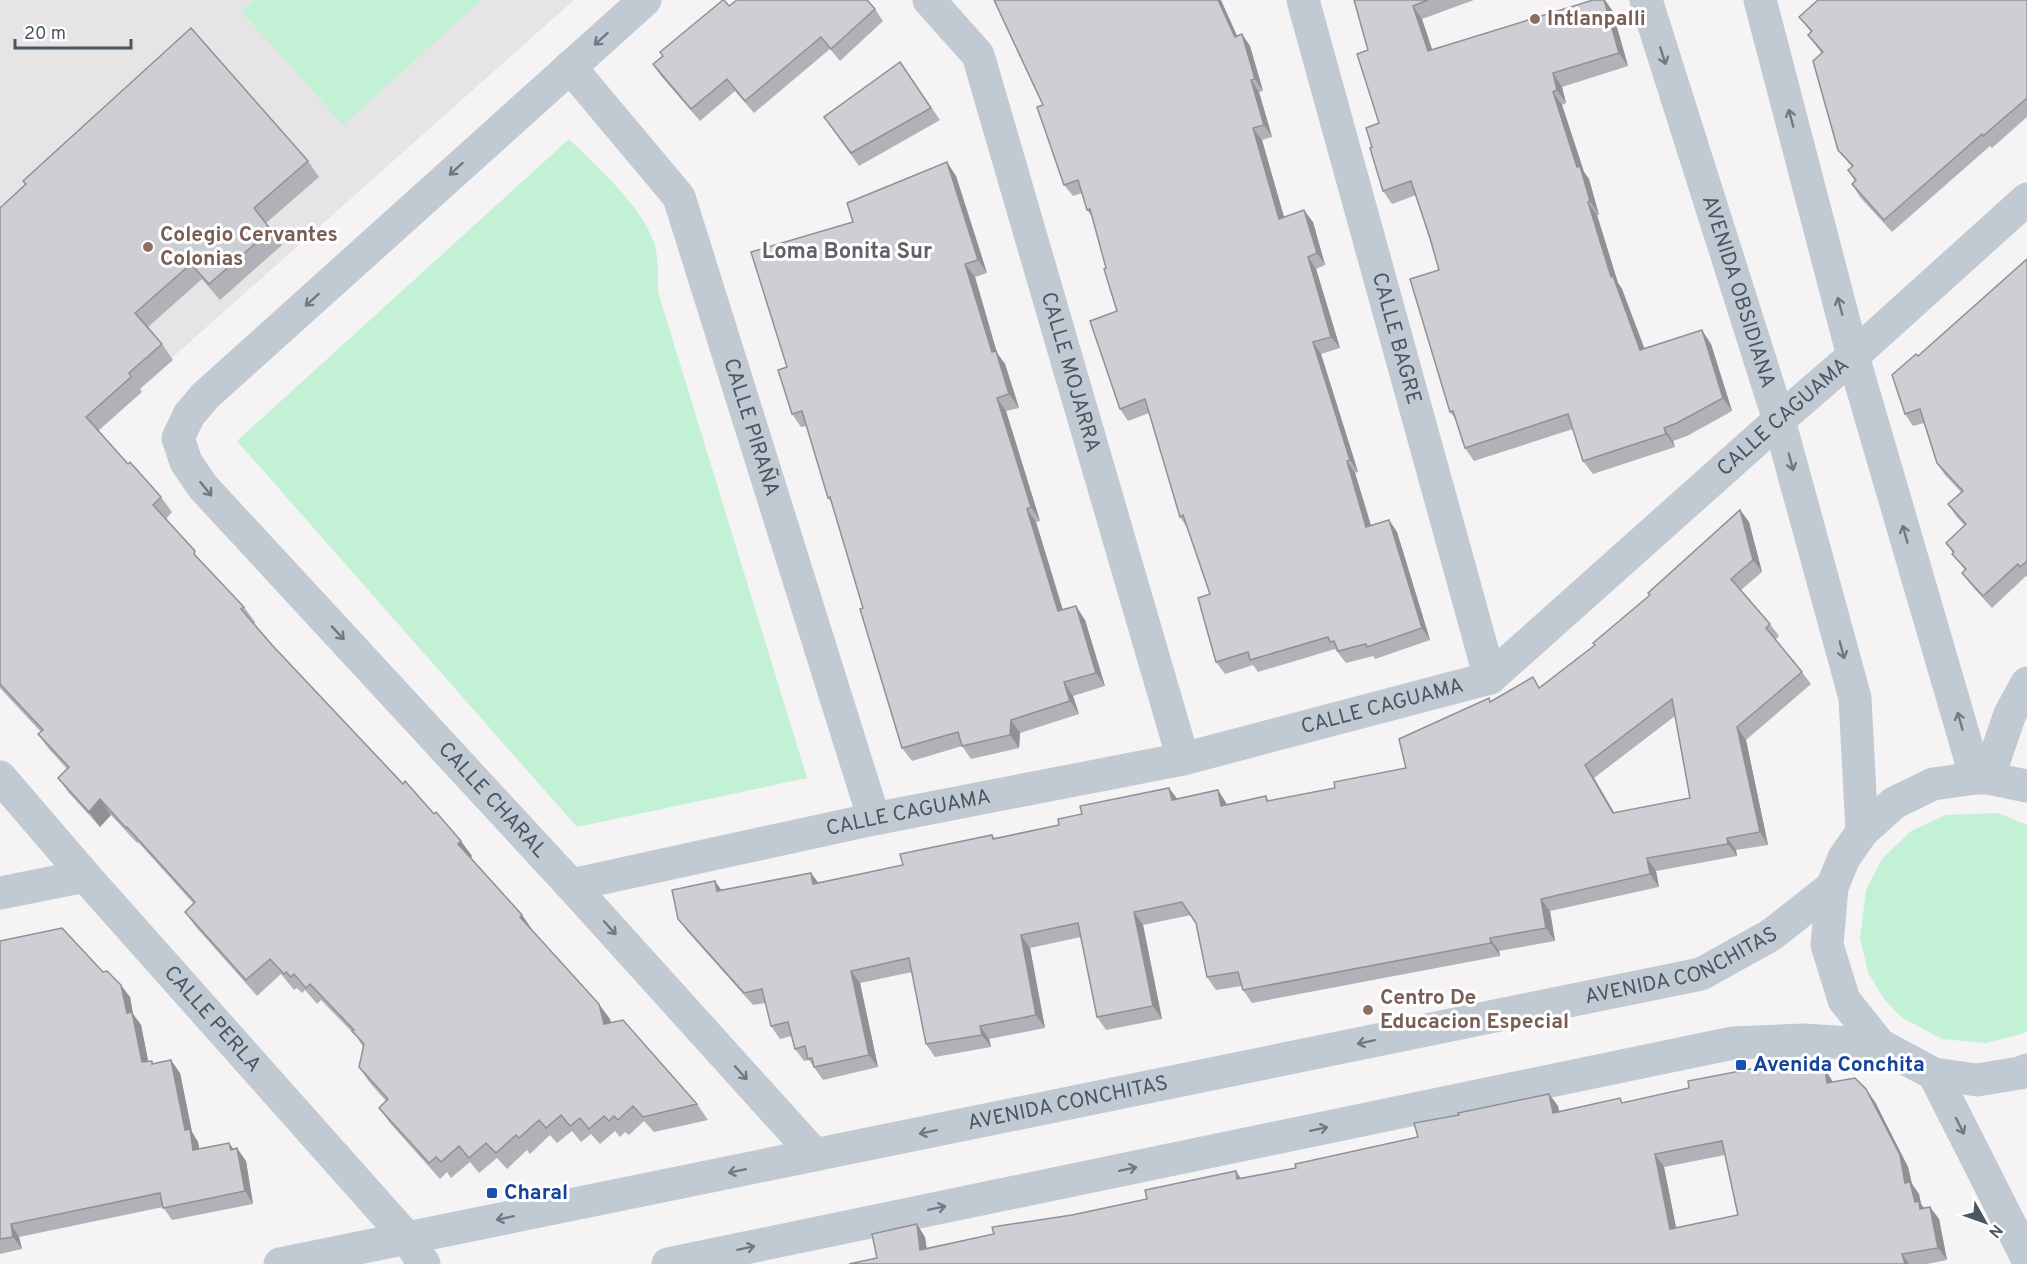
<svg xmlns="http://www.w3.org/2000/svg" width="2027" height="1264" font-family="Overpass,sans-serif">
<rect width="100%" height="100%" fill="#f5f3f3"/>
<polygon fill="#e6e4e5" points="0,0 574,0 9,503 0,493"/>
<g fill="#c3f1d5">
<polygon points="253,0 482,0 343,125 241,11"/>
<path d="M569 139C597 167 639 203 653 240 659 256 658 275 658 292L807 778 577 827 237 441Z"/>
<polygon points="1998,813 2027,825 2027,1031 2021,1034 1986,1043 1942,1039 1901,1017 1884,999 1868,972 1860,938 1866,890 1882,859 1911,831 1946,815"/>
</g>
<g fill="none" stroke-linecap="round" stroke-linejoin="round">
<g stroke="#c1cad2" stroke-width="33">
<path id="s1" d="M645 0 205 396 189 415 178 438 186 462 203 487 571 885 815 1155"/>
<path id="s2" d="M929 0 978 55 1183 759"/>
<path id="s3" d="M1303 0 1490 678"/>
<path id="s4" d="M1646 0 1779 420 1855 698 1862 832"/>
<polyline points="1760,0 1853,356 1976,778"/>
<path id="s5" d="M570 67 679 197 874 819"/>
<path id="s6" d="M0 777 85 876 407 1238 424 1264"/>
<polyline points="1988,778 2010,714 2027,683"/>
<polyline points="2027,786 1988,778 1976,778 1933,784 1894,803 1862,832 1844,858 1832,887 1827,945 1844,1000 1880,1045 1934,1074 1977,1080 2020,1073 2027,1070"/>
<path id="s7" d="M571 885 874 819 1183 759 1490 678 1779 420 1853 356 2027 199"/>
<polyline points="0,893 85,876"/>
<polyline points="1934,1074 2027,1258"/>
<path id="s8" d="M280 1264 1701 974 1771 935 1832 887"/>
<polyline points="668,1264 1733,1043 1804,1040 1880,1045"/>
</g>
</g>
<g fill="#b0b2b7" fill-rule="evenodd">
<polygon points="1354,0 1474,0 1422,19 1432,50 1612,10 1628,66 1562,87 1566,103 1562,105 1584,172 1589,179 1599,215 1597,215 1618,283 1622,289 1644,349 1711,344 1732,411 1687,436 1673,441 1675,447 1593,474 1583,461 1573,429 1474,461 1465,448 1456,420 1450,412 1439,270 1416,195 1392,204 1383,191 1372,147 1379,123 1368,50"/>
<polygon points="2027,0 2027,117 1992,148 1990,146 1892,232 1860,197 1852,184 1855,181 1848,170 1852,167 1838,150 1822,54 1808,35 1811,32 1799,17"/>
<polygon points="729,6 875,9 883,21 840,61 830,49 754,113 735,91 700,121 661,76 653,64 663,56 660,52"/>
<polygon points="1242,34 1250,46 1263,91 1259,92 1272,137 1262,140 1284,217 1313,222 1325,265 1316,269 1340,348 1321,354 1358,472 1355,473 1371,525 1389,520 1397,532 1430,640 1375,659 1373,656 1346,663 1335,649 1258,672 1253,665 1225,674 1216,662 1210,594 1188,529 1180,517 1149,413 1128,421 1120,409 1117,311 1106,268 1092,217 1087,210 1082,193 1073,196 1064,185 1237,36"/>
<polygon points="900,62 940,120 859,166 824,117"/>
<polygon points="308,161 319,177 266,223 282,245 220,300 202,279 148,327 162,344 173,360 140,389 142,392 98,431 128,464 161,497 172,512 166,519 203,564 244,607 255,622 254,623 272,645 403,784 434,814 472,856 471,858 522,915 533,931 610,1019 611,1023 697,1104 708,1120 654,1132 644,1121 629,1135 625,1132 620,1137 615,1131 600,1144 591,1134 581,1142 572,1131 557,1143 550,1135 530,1154 527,1150 507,1169 497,1158 479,1173 470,1162 451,1178 447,1172 440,1179 390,1123 379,1108 386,1101 370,1083 359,1067 363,1047 357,1037 321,1000 317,1004 305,990 302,993 297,988 294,990 281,974 257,996 196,927 185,912 194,904 138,842 137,843 111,815 100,827 69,793 58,778 67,769 49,749 38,734 41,732 0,688 0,208 26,185 23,181"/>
<polygon points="956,176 987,273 975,277 997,353 1005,364 1019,408 1006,411 1040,521 1036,522 1063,610 1085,620 1105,686 1073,696 1079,714 1020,733 1019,748 971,759 962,746 912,761 902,748 863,608 832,503 828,498 807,426 801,427 792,414 787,367 853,222"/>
<polygon points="2027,259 2027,577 2026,576 1992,608 1971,585 1962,573 1965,570 1952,554 1953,553 1946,543 1965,526 1956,516 1948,504 1961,492 1945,475 1937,463 1924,423 1913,426 1905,414 1918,356"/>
<path d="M1740 510 1749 522 1762 572 1741 590 1770 624 1779 636 1775 640 1802 672 1811 684 1746 740 1768 845 1736 850 1737 856 1656 871 1659 887 1550 911 1555 941 1499 951 1500 956 1252 1003 1243 990 1242 986 1216 990 1207 977 1196 923 1191 915 1143 925 1162 1019 1106 1030 1097 1017 1081 937 1030 948 1045 1028 989 1039 991 1047 935 1057 926 1044 912 972 860 983 878 1067 823 1080 809 1060 804 1061 795 1049 792 1036 780 1039 771 1026 765 1003 753 1005 687 931 678 919 715 881 721 890 811 873 818 883 903 865 992 835 995 838 1059 825 1082 814 1169 788 1177 799 1218 790 1227 804 1266 796 1269 801 1335 788 1406 768 1491 701 1540 687 1595 645 1593 643 1650 595ZM1675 716 1690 798 1614 813 1594 778Z"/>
<polygon points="0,941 103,972 130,997 133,1014 141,1025 148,1061 180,1073 192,1132 198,1142 199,1148 233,1149 246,1161 253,1204 172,1220 163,1207 19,1237 22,1249 0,1254"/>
<path d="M1833 1082 1866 1089 1875 1102 1908 1167 1912 1184 1919 1194 1921 1204 1924 1208 1930 1207 1939 1219 1947 1260 1927 1264H849L877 1258 925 1237 927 1248 994 1234 1072 1215 1241 1178 1296 1168 1418 1137 1459 1115 1549 1094 1558 1106 1559 1112 1623 1102ZM1725 1155 1738 1215 1676 1228 1664 1167Z"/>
</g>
<g fill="#909195">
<polygon points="1218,0 1221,0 1243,49 1235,37"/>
<polygon points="1604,0 1605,0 1612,10 1628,66 1619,53"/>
<polygon points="1413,6 1422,19 1437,64 1428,51"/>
<polygon points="1242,34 1250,46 1263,91 1255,79"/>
<polygon points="1553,73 1562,87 1566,103 1557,90"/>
<polygon points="1251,80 1259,92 1272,137 1264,125"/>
<polygon points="1553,92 1562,105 1584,172 1589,179 1599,215 1590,201 1577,167"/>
<polygon points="1253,128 1262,140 1288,231 1279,219"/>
<polygon points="947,162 956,176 987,273 978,260"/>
<polygon points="1588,202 1597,215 1618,283 1622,289 1650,363 1640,350 1611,277"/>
<polygon points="1304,210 1313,222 1325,265 1317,253"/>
<polygon points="1308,257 1316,269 1340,348 1331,337"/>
<polygon points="965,264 975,277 997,353 1005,364 1019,408 1009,394 992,352"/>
<polygon points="1702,330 1711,344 1732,411 1723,398"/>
<polygon points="1313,342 1321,354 1358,472 1350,460"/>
<polygon points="997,398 1006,411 1040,521 1031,507"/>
<polygon points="1664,428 1673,441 1675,447 1666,434"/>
<polygon points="1347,461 1355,473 1375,539 1366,527"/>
<polygon points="1027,509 1036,522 1067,624 1058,611"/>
<polygon points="1740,510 1749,522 1762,572 1753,560"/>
<polygon points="1389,520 1397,532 1430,640 1422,628"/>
<polygon points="1076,606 1085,620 1105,686 1096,673"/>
<polygon points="1064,682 1073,696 1079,714 1070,701"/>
<polygon points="1011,720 1020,733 1019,748 1010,735"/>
<polygon points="1737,727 1746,740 1768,845 1760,832"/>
<polygon points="1585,765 1594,778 1622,826 1613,813"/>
<polygon points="1169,788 1178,800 1172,800"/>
<polygon points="1218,790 1226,803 1229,818 1221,806"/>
<polygon points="100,799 111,815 100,827 89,812"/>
<polygon points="1727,838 1736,850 1737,856 1728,844"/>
<polygon points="461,841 472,856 469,860 458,844"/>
<polygon points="1647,858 1656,871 1659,887 1650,874"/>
<polygon points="811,873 820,885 813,884"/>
<polygon points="715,881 724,894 717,891"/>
<polygon points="1541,899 1550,911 1555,941 1546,928"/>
<polygon points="1134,912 1143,925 1162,1019 1153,1006"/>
<polygon points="522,915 533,931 531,933 520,917"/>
<polygon points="1021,935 1030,948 1045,1028 1036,1015"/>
<polygon points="1490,938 1499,951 1500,956 1491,943"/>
<polygon points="851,971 860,983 878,1067 869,1055"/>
<polygon points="121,985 130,997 133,1014 141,1025 151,1075 142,1062 127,1013"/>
<polygon points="599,1004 610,1019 615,1040 604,1024"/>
<polygon points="980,1026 989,1039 991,1047 982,1035"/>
<polygon points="171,1060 180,1073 192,1132 198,1142 202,1162 193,1150 185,1130"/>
<polygon points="1825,1069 1833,1082 1827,1083"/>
<polygon points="1866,1089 1875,1102 1908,1167 1912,1184 1919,1194 1921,1204 1928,1213 1929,1222 1915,1202 1905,1183"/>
<polygon points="1549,1094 1558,1106 1562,1125 1553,1113"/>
<polygon points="229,1143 238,1155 237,1148 246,1161 253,1204 245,1191"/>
<polygon points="1655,1154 1664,1167 1679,1242 1670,1229"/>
<polygon points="1236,1171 1244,1183 1237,1179"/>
<polygon points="1930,1207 1939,1219 1947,1260 1938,1248"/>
<polygon points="11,1224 19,1237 22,1249 13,1237"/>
<polygon points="917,1224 925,1237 928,1262 920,1250"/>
<polygon points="1902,1254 1909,1264 1905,1264"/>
</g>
<g fill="#cdcfd5" stroke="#909195" stroke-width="1.5" fill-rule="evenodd">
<polygon points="723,0 724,0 729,6 737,0 867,0 875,9 831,49 821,37 745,101 727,79 691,109 653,64 663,56 660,52"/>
<polygon points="994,0 1218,0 1235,37 1242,34 1255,79 1251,80 1264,125 1253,128 1279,219 1304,210 1317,253 1308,257 1331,337 1313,342 1350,460 1347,461 1366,527 1389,520 1422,628 1367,647 1366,644 1338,651 1334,641 1330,642 1328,637 1250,660 1248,652 1216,662 1198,598 1210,594 1183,515 1180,517 1145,399 1120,409 1090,321 1117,311 1104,269 1106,268 1090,209 1087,210 1078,180 1064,185 1037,107 1043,105"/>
<polygon points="1354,0 1428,0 1413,6 1428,51 1593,0 1604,0 1619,53 1553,73 1557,90 1553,92 1577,167 1580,166 1590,201 1588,202 1611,277 1613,276 1640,350 1702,330 1723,398 1677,423 1664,428 1666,434 1583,461 1568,414 1465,448 1453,411 1450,412 1410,279 1439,270 1430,238 1411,181 1383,191 1370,148 1372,147 1366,128 1379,123 1357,54 1368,50"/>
<polygon points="1818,0 2027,0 2027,98 1983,136 1982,134 1884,220 1852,184 1856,180 1848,170 1853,166 1838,150 1813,61 1823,52 1808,35 1812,31 1799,17"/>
<polygon points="191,28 308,161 254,208 271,230 209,284 191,264 135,313 162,344 129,373 131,377 86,417 128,464 130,462 161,497 153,505 195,551 194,554 244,607 241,609 272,645 403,784 405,781 434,814 436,812 461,841 458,844 522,915 520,917 599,1004 604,1024 623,1020 697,1104 643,1117 633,1106 618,1120 614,1116 609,1121 604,1116 589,1129 580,1118 570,1126 561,1115 546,1128 539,1120 519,1138 516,1135 496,1153 486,1143 469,1158 459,1146 441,1162 436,1157 429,1163 379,1108 388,1099 359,1067 364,1044 352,1031 354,1030 310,984 306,988 294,974 291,977 286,972 284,974 270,959 246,980 185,912 195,902 127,827 126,828 100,799 89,812 58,778 69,767 38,734 43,730 0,684 0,208 26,184 23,181"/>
<polygon points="900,62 931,108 851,153 824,117"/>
<polygon points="947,162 978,260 965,264 992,352 996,351 1009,394 997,398 1031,507 1027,509 1058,611 1076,606 1096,673 1064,682 1070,701 1011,720 1010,735 962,746 958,732 902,748 860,609 863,608 830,497 828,498 802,411 792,414 778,370 787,367 751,252 853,222 847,203"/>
<polygon points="2027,259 2027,561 2020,567 2018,564 1983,596 1962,573 1966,569 1952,554 1954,552 1946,543 1966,524 1948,504 1963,491 1937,463 1920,409 1905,414 1892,375 1916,354 1918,356"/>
<path d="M1740 510 1753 560 1731 579 1770 624 1766 628 1802 672 1737 727 1760 832 1727 838 1728 844 1647 858 1650 874 1541 899 1546 928 1490 938 1491 943 1243 990 1238 972 1207 977 1196 923 1182 902 1134 912 1153 1006 1097 1017 1078 923 1021 935 1036 1015 980 1026 982 1035 926 1044 909 958 851 971 869 1055 814 1067 812 1058 808 1059 805 1046 795 1049 788 1022 771 1026 762 989 744 993 678 919 672 890 715 881 717 891 811 873 813 884 903 865 900 854 992 835 993 839 1059 825 1058 819 1082 814 1080 806 1169 788 1172 800 1218 790 1221 806 1266 796 1267 801 1335 788 1334 782 1406 768 1399 739 1489 698 1490 702 1533 677 1539 688 1595 645 1593 643 1650 595 1648 593ZM1672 699 1690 798 1613 813 1585 765Z"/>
<polygon points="62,928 103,972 107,971 121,985 127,1013 132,1012 142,1062 152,1061 152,1064 171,1060 185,1130 190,1129 193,1150 229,1143 231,1150 237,1148 245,1191 163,1208 160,1193 11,1224 13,1237 0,1239 0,941"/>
<path d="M1786 1062 1825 1069 1827 1083 1855 1078 1866 1089 1900 1155 1905 1183 1910 1182 1915 1202 1919 1201 1920 1209 1930 1207 1938 1248 1902 1254 1905 1264H849L877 1258 872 1234 917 1224 920 1250 994 1234 992 1227 1072 1215 1147 1199 1145 1190 1236 1171 1237 1179 1296 1168 1295 1164 1418 1137 1414 1123 1459 1115 1458 1113 1549 1094 1553 1113 1620 1098 1622 1103 1689 1088 1688 1081ZM1722 1141 1738 1215 1670 1229 1655 1154Z"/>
</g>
<defs><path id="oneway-shaft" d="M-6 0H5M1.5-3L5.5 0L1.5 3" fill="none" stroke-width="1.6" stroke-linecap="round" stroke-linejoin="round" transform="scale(1.5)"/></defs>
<g stroke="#6e7983">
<use href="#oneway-shaft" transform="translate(601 39) rotate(138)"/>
<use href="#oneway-shaft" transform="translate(1663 56) rotate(72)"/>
<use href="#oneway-shaft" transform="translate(1791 118) rotate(-105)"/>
<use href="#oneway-shaft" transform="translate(456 169) rotate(138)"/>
<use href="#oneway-shaft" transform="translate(312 300) rotate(138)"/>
<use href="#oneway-shaft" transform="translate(1840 306) rotate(-105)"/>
<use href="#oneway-shaft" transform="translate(1791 462) rotate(75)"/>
<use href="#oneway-shaft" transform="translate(206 489) rotate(51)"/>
<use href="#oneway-shaft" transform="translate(1905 534) rotate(-106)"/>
<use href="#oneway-shaft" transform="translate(338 633) rotate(47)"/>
<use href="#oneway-shaft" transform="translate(1842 650) rotate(75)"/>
<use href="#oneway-shaft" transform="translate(1960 721) rotate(-106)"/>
<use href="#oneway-shaft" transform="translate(610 928) rotate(48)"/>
<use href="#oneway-shaft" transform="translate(1366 1042) rotate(168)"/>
<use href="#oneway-shaft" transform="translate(741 1073) rotate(48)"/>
<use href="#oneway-shaft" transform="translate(1960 1126) rotate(63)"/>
<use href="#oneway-shaft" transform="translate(1319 1129) rotate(-12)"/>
<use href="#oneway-shaft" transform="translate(928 1132) rotate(168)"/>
<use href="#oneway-shaft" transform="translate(1128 1169) rotate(-12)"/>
<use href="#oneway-shaft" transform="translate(737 1171) rotate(168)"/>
<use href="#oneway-shaft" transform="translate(937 1208) rotate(-12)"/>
<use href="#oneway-shaft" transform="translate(505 1218) rotate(168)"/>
<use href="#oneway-shaft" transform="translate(746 1248) rotate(-12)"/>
</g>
<g fill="#8d6e63" stroke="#fff" stroke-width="2">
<circle cx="1535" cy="19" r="6"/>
<circle cx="148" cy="247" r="6"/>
<circle cx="1368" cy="1010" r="6"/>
</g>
<g fill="#1a4fb4" stroke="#fff" stroke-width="2">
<rect x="1735" y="1059" width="12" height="12" rx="3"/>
<rect x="486" y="1187" width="12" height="12" rx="3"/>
</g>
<g text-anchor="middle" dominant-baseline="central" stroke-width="6" stroke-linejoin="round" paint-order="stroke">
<g font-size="21" font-weight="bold" fill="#785e54" stroke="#fff" text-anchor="start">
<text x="1547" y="19">Intlanpalli</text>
<text x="160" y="235">Colegio Cervantes<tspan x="160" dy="24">Colonias</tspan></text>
<text x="1380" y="998">Centro De<tspan x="1380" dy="24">Educacion Especial</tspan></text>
</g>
<g font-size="21" fill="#4a5661" stroke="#fff">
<text stroke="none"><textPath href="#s4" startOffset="306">AVENIDA OBSIDIANA</textPath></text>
<text stroke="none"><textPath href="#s3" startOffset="351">CALLE BAGRE</textPath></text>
<text stroke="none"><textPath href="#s2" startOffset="404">CALLE MOJARRA</textPath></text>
<text stroke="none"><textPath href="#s7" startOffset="1335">CALLE CAGUAMA</textPath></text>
<text stroke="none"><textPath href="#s5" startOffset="411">CALLE PIRAÑA</textPath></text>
<text stroke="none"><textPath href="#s7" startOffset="831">CALLE CAGUAMA</textPath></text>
<text stroke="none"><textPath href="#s1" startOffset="1124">CALLE CHARAL</textPath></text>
<text stroke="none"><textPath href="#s7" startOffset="345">CALLE CAGUAMA</textPath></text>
<text stroke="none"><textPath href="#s8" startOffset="1434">AVENIDA CONCHITAS</textPath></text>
<text stroke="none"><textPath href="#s6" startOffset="322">CALLE PERLA</textPath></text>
<text stroke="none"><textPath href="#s8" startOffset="804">AVENIDA CONCHITAS</textPath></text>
</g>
<g font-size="21" font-weight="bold" fill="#164399" stroke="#fff" text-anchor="start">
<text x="1753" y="1065">Avenida Conchita</text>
<text x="504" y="1193">Charal</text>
</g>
<g font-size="22" font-weight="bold" fill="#5f6368" stroke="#fff">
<text x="847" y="252">Loma Bonita Sur</text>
</g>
</g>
<g transform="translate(1985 1222) rotate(130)" stroke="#ffffff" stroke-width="4.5" paint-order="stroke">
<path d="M0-4.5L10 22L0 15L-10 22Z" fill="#4a5661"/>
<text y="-9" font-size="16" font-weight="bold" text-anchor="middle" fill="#4a5661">N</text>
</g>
<path d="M15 39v9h116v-9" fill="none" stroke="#4a5661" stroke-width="3"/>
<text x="24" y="39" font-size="18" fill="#4a5661" stroke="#ffffff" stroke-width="4.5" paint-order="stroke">20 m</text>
</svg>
